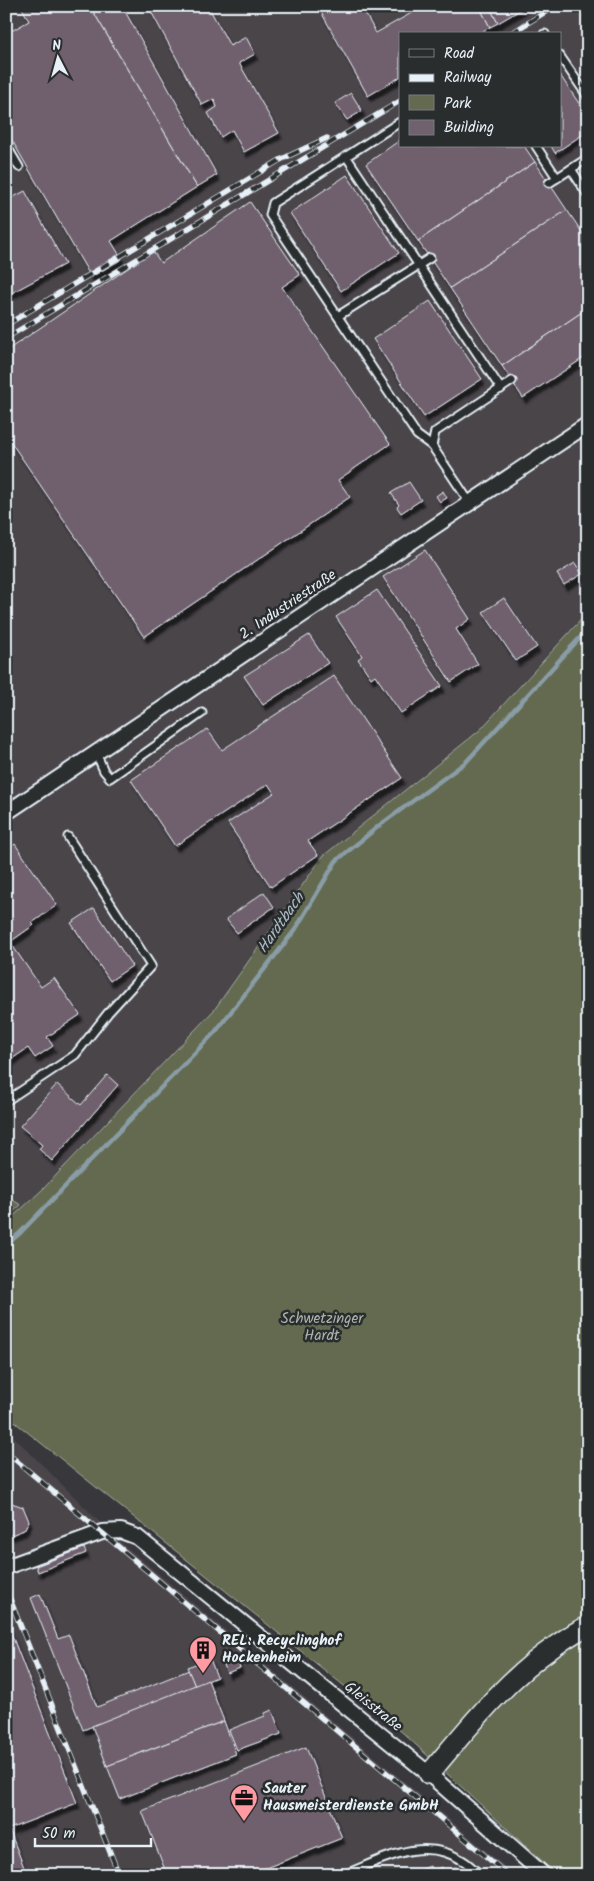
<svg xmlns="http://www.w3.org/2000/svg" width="594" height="1881" font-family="Kalam,sans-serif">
<defs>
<filter id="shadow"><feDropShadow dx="3" dy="5.5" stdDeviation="1" flood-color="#0009"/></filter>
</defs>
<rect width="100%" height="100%" fill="#38373b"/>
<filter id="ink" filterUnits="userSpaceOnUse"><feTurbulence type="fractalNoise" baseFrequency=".02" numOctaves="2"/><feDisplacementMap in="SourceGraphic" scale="10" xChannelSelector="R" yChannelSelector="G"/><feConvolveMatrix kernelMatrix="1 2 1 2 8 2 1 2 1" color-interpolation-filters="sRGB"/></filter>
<g filter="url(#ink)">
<g fill="#49444a" fill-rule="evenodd">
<path d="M6 6H588V612L480 730 323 856 214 1010 43 1189 6 1223ZM400 34H560V146H400Z"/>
<polygon points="6,1429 116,1538 515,1875 6,1875 6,1577 11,1575 6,1561"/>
</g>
<g fill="#636a50" stroke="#a6aea4">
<polygon points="588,612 588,1875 557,1875 403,1733 6,1415 6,1223 43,1189 214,1010 323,856 480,730"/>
<polygon points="6,1196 21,1205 6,1218"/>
</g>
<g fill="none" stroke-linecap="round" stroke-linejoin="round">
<polyline stroke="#8a9da7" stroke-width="4.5" points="6,1245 20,1233 216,1031 295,930 336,861 380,825 466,762 588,629"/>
</g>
<g fill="#70616e" stroke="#e8f1f8" filter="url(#shadow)">
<polygon points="21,6 90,6 197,187 111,241 122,259 91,277 6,130 6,34 29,21"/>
<polygon points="90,6 122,6 217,175 197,187"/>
<polygon points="148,6 208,6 230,46 246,37 255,54 239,63 279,133 244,152 232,130 221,137 208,113 217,107 214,99 202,105"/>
<polygon points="332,6 361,6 376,33 424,6 479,6 490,27 478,34 400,34 400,77 368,96 321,12"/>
<polygon points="479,6 489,6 498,23 490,27"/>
<polygon points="489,6 527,6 498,23"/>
<polygon points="560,75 588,117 588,131 555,153 551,146 560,146"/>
<polygon points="351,93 362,111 347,120 335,103"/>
<polygon points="400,140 400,146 524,146 535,162 418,241 366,164"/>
<polygon points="535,162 567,210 450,288 418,241"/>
<polygon points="347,175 399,253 341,291 290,213"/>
<polygon points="25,191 65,264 6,296 6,201"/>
<polygon points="250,202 300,275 282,287 390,444 338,480 350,497 144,637 6,435 6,351 153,251 161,263"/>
<polygon points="567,210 588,241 588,308 502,366 450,288"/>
<polygon points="430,301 482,379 424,417 373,339"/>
<polygon points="588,308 588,355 523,398 502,366"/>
<polygon points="409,482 421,500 401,513 397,507 399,505 391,493"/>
<polygon points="443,491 447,498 440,502 436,496"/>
<polygon points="425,550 470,619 456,629 478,664 451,682 383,577"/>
<polygon points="575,563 582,574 564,585 557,574"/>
<polygon points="377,590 442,686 401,713 375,675 371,678 358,659 362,656 336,617"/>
<polygon points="504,598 537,647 516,661 483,612"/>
<polygon points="309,635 328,663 263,705 244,676"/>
<polygon points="334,676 402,778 308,841 318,855 271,887 228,823 274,793 268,784 175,846 131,780 207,729 222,750"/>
<polygon points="15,844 57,905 32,923 34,925 10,942 41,987 54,978 80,1015 47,1037 53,1046 35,1058 28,1048 6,1063 6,850"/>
<polygon points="264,892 274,907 237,933 226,919"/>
<polygon points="94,908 132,966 110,981 71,923"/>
<polygon points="107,1075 118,1085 52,1161 39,1149 42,1145 20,1126 57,1084 81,1105"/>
<polygon points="6,1501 23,1507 29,1521 24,1530 11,1535 6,1533"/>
<polygon points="84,1548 86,1553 38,1572 36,1566"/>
<polygon points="40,1594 58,1639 69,1635 97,1707 189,1670 195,1686 83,1730 31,1598"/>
<polygon points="6,1620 77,1803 9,1829 27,1875 6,1875"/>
<polygon points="236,1657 240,1668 227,1673 223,1662"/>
<polygon points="210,1659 217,1677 195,1686 187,1667"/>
<polygon points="208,1680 224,1721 107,1766 92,1726"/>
<polygon points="272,1710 281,1734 237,1750 229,1730 265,1716 265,1713"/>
<polygon points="224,1721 236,1754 120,1799 107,1766"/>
<polygon points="306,1747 342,1838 248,1875 167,1875 142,1811"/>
<polygon points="430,1866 433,1875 408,1875"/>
<polygon points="442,1867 444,1871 456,1867 459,1875 433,1875 432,1871"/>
</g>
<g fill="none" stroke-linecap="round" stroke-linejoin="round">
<g stroke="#e8f1f8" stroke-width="11">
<g id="lane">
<polyline points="544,34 545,34"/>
<polyline points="560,56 588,97"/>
<polyline points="400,122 273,203 270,215 417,435 432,446"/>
<polyline points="6,145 19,167"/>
<polyline points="536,146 557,178"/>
<polyline points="346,156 501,389"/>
<polyline points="571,169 588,195"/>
<polyline points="549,183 588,158"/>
<polyline points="338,316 430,258"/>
<polyline points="470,503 432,446 435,432 512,381"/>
<polyline points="96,753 104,771 110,778 202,713"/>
<polyline points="6,1101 75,1055 108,1013 151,966 68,837"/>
<path d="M343 1875C382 1860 422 1835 462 1860 469 1864 475 1870 480 1875"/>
</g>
</g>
<g stroke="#e8f1f8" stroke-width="18">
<g id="street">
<polyline points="6,813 588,424"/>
<polyline points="6,1567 102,1532 121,1531 137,1537 429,1774 544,1875"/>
</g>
</g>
<g stroke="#e8f1f8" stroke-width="22">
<path id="secondary" d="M429 1774C468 1728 505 1680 555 1646 566 1638 576 1631 588 1626"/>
</g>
<use href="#lane" stroke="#2a2d2e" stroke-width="7"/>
<use href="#street" stroke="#2a2d2e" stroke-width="14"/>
<use href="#secondary" stroke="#2a2d2e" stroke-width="19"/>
<g stroke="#e8f1f8" stroke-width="5.5">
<g id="rail">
<polyline points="510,34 555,6"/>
<polyline points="6,325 280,160 327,138"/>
<polyline points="6,338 400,101"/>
<polyline points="6,1452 508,1875"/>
<polyline points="6,1589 119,1875"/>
</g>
</g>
<use href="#rail" stroke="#2a2d2e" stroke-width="4" stroke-dasharray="11" stroke-linecap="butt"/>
</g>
</g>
<defs>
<g id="building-pin" transform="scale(1.4375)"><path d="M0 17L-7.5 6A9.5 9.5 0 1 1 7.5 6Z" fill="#ff9aa2" stroke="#2a2d2e"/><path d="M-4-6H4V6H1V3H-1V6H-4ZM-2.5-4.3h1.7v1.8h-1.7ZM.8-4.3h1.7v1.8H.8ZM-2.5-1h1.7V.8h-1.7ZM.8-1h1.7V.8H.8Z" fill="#111"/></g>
<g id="office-pin" transform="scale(1.4375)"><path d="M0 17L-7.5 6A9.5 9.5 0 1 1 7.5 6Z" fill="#ff9aa2" stroke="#2a2d2e"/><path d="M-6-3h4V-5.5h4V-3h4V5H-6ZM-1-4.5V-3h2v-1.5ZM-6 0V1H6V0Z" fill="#111"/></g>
</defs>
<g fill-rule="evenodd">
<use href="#building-pin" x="203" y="1650"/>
<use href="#office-pin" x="244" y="1798"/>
</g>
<g text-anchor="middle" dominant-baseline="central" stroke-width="5" stroke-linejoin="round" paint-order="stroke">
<g font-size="15" fill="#e8f1f8" stroke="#2a2d2e">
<text transform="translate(288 605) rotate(-34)">2. Industriestraße</text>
<text transform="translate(373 1707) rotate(39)">Gleisstraße</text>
</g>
<g font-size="15" fill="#acb4ac" stroke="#2a2d2e">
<text x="322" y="1319">Schwetzinger<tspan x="322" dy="17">Hardt</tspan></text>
</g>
<g font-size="15" font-weight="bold" fill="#e8f1f8" stroke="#2a2d2e" text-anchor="start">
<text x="222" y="1641">REL: Recyclinghof<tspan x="222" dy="17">Hockenheim</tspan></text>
<text x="263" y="1789">Sauter<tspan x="263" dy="17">Hausmeisterdienste GmbH</tspan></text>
</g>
<g font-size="16" font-style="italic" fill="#aab9c2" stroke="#2a2d2e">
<text transform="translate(281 923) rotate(-55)">Hardtbach</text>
</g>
</g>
<rect width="594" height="1881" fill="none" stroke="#2a2d2e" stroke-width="25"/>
<rect x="12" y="12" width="569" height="1856" fill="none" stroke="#e8f1f8" stroke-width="2" filter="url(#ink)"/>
<rect x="399" y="32" width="162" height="115" fill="#2a2d2e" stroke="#767b7f"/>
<rect x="409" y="49" width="25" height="8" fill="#2a2d2e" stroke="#767b7f"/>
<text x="444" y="58" font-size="15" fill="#e8f1f8">Road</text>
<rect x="409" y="74" width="25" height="8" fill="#e8f1f8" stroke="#767b7f"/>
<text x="444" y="82" font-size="15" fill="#e8f1f8">Railway</text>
<rect x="409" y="95" width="25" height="15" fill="#636a50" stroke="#767b7f"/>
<text x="444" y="108" font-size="15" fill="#e8f1f8">Park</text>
<rect x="409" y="120" width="25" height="15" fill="#70616e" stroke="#767b7f"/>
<text x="444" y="132" font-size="15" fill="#e8f1f8">Building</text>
<g transform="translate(58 58) rotate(354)" stroke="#2a2d2e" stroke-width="4" paint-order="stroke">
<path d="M0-4L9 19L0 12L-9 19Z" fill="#e8f1f8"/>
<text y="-8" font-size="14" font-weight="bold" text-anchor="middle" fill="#e8f1f8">N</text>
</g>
<path d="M35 1838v8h116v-8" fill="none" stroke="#e8f1f8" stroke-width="2.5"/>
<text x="42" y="1838" font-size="15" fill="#e8f1f8" stroke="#2a2d2e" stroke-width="4" paint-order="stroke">50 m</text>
</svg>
